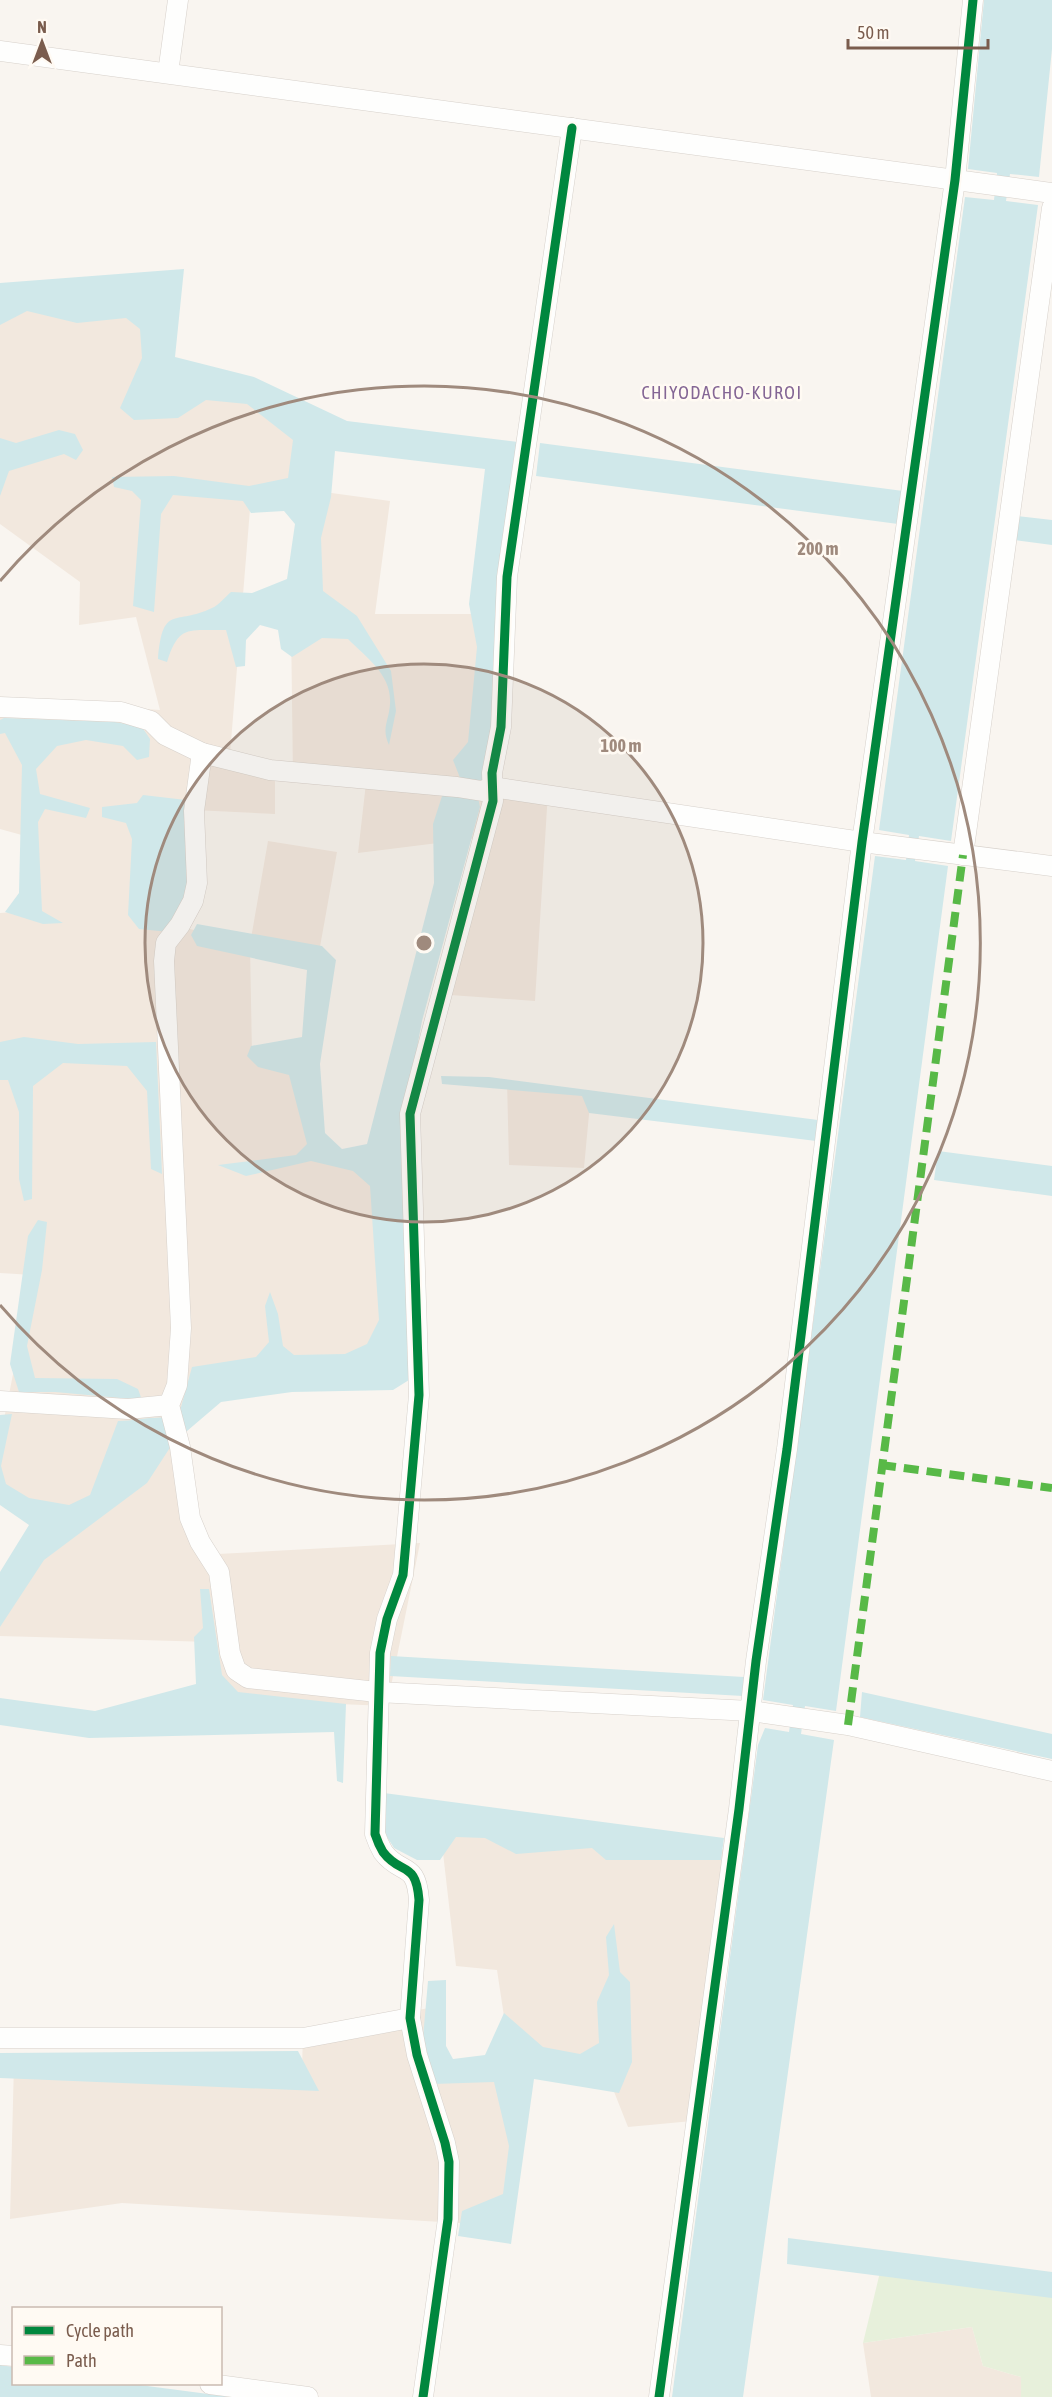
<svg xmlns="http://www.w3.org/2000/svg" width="1052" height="2397" font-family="'Asap Condensed',sans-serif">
<rect width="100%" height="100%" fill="#f9f5f0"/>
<g fill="#f2e8de">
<polygon points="160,286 169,368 320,418 317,491 390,501 375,614 488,614 473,780 548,792 535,1001 436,994 478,838 358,853 366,783 293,778 291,623 317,491 251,497 230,754 275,764 275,814 152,808 142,917 250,944 268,841 337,852 318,958 250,945 252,1054 305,1065 316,1146 387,1181 392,1372 211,1385 182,1430 196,1522 218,1554 420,1543 387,1706 214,1699 211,1642 0,1636 0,1609 51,1523 0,1490 0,1439 33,1275 0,1273 0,913 27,911 29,837 0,829 0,699 160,710 136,617 79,625 80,582 0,524 0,294"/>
<polygon points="507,1081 591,1093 584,1168 509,1165"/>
<polygon points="439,1818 738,1851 703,2120 628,2127 607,2074 529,2070 508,2226 122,2203 10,2219 14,2063 302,2072 303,2030 435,2007 438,2066 489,2066 505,2023 497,1970 456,1966"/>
<polygon points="972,2327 983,2366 1021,2377 1021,2397 871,2397 863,2343"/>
</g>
<polygon fill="#e7f0db" points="881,2268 1052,2290 1052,2397 1021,2397 1021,2377 983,2366 972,2327 863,2343"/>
<g fill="#d0e8ea">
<polygon points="984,0 1052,0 1052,49 1039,177 1010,174 1006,201 1038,205 951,841 919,836 915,861 948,866 836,1711 805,1706 801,1734 834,1740 743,2397 672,2397 758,1745 765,1728 789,1732 793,1705 763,1700 875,856 906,860 909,835 879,830 965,197 994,200 997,173 968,169"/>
<path d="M184 269 175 357 254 377 347 421 518 442 494 724 486 779 478 797 480 807 422 1021 401 1134 409 1380 393 1390 292 1392 221 1402 173 1443 147 1483 44 1560 0 1627V1572L29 1525 0 1505V1415L12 1414 1 1466 6 1484 29 1498 69 1505 90 1495 118 1421C135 1421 153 1416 170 1418L181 1407 192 1367 256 1357 269 1342 265 1306 270 1292 278 1314 283 1346 294 1355 345 1354 367 1344 379 1320 370 1186 353 1171 311 1161 246 1176 218 1165 296 1155 307 1144 289 1075 258 1067 247 1056 251 1046 302 1037 307 970 197 946 191 935 197 924 322 946 336 960 320 1064 325 1133 342 1149 367 1144 434 883 433 824 443 793 462 783 453 760 468 742 477 647 469 604 485 469 335 451 331 497 321 538 323 591 357 616 391 671 396 711 389 745C381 728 389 721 390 704 392 675 367 658 348 639L322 638 292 657 281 649 278 630 260 625 246 640 245 666 236 667 226 630C190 631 179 623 167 662L158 659C163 603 175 626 212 608 219 605 225 597 231 592L252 593 287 579 295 524 284 511 251 513 243 501 173 495 161 514 154 612 133 606 141 500 132 491 114 487 112 477 174 476 249 486 288 478 293 440 247 404 206 400 178 418 134 420 120 408 142 358 140 329 126 318 77 323 27 311 0 325V283Z"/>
<polygon points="59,430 75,434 83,450 76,460 64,454 9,471 0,496 0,438 16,443"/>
<polygon points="540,443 903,491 898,524 536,476"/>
<polygon points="1017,516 1052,520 1052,545 1014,540"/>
<polygon points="4,718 115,722 142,727 150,739 149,757 137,760 123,746 86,740 57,746 36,769 40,794 90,808 86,818 45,809 38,822 42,911 63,923 43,924 5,912 19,893 22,765 5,733 0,734 0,720"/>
<polygon points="143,795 186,800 190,883 169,932 139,929 128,915 132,839 126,823 102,817 102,807 137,803"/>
<polygon points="24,1037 78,1044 156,1042 162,1174 151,1169 147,1091 127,1066 63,1063 33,1086 32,1199 24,1201 19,1179 19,1112 8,1080 0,1080 0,1042"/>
<polygon points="441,1076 489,1077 818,1120 816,1141 589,1113 582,1096 442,1084"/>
<polygon points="938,1151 1052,1166 1052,1196 934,1180"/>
<polygon points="38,1220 47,1222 42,1270 27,1346 35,1378 117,1379 138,1389 142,1400 55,1392 19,1392 10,1364 28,1236"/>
<polygon points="200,1589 209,1589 222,1675 238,1692 346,1704 343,1783 337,1781 334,1732 89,1738 0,1725 0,1698 95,1711 196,1684 194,1637 203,1628"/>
<polygon points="391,1656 744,1677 743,1696 390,1676"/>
<polygon points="862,1692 1052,1734 1052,1759 860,1717"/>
<polygon points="384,1793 724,1838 721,1860 606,1860 592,1848 516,1854 485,1838 456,1837 440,1860 417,1860 394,1848 382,1829"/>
<polygon points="614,1924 620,1972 630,1982 632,2062 619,2093 534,2079 511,2244 458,2236 462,2211 503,2194 509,2146 494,2082 433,2084 422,2049 428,1981 446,1980 446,2046 453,2059 485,2055 504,2013 543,2047 580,2054 599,2043 597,2002 609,1975 606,1937"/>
<polygon points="298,2051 319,2091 0,2078 0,2053"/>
<polygon points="788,2238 1052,2272 1052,2298 787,2264"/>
<polygon points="0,2365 13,2367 14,2384 132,2384 231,2397 0,2397"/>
</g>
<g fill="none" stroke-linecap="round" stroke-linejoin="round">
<g stroke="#d7d1cb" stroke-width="21">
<g id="minor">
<polyline points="0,51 1052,193"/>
<polyline points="168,73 178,0"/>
<polyline points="0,707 121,712 151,721 165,735 202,753 270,770 457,787 482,791 492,787 862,842 1052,866"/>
<polyline points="202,753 194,811 197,883 193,901 180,925 166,943 164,961 181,1328 177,1385 169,1405 180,1447 190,1518 200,1542 219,1572 230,1653 236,1670 248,1678 377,1692 751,1711 848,1725 1052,1771"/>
<polyline points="963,855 1052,208"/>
<polyline points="0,1401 128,1409 169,1405"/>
<polyline points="0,2038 303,2038 410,2018"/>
<polyline points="0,2355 14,2356"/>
<polyline points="210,2384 308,2397"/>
<path d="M423 2397 448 2219 449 2162 445 2143 417 2055 410 2018 419 1900C416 1860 401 1876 383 1852 380 1847 377 1840 375 1834L380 1653 387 1619 403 1575 419 1395 410 1114 493 801 492 773 501 727 507 577 572 128"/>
<polyline points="659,2397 739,1809 756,1661 787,1449 862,842 955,180 973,0"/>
</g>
</g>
<use href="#minor" stroke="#fefefd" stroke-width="20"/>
<g stroke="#58b947" stroke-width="8" stroke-dasharray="15 8" stroke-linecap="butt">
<polyline points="881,1465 1052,1488"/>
<polyline points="848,1725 963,855"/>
</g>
<g stroke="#fffaf3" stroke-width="13">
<g id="cycleway">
<path d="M423 2397 448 2219 449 2162 445 2143 417 2055 410 2018 419 1900C416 1860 401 1876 383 1852 380 1847 377 1840 375 1834L380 1653 387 1619 403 1575 419 1395 410 1114 493 801 492 773 501 727 507 577 572 128"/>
<polyline points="659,2397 739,1809 756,1661 787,1449 862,842 955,180 973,0"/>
</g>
</g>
<use href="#cycleway" stroke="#00873e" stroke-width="9"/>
</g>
<circle cx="424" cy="943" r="279" fill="#9f8a7d" fill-opacity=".12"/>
<g fill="none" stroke="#9f8a7d" stroke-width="3">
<circle cx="424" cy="943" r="279"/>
<path d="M0 581A557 557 0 1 1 0 1305"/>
</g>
<g text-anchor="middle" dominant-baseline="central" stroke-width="5" stroke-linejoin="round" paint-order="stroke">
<g font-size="18" letter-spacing="1.5" fill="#846695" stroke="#fffaf3">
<text x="722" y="392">CHIYODACHO-KUROI</text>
</g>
</g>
<circle cx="424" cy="943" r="9" fill="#9f8a7d" stroke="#fffaf3" stroke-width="3"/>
<g font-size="18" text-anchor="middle" font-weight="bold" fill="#9f8a7d" stroke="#fffaf3" stroke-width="5" stroke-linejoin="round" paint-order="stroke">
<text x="818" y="555">200 m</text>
<text x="621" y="752">100 m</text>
</g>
<rect x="12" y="2307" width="210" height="78" fill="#fffaf3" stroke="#cabbb1" stroke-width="1.5"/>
<rect x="24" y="2326" width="30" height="9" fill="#00873e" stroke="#cabbb1" stroke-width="1.5"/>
<text x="66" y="2337" font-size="18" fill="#7a5c4d">Cycle path</text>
<rect x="24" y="2356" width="30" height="9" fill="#58b947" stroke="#cabbb1" stroke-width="1.5"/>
<text x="66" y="2367" font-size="18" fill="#7a5c4d">Path</text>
<g transform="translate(42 42)" stroke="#fffaf3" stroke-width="4.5" paint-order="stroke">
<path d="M0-4.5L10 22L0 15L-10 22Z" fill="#7a5c4d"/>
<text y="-9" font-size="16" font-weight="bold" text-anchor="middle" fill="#7a5c4d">N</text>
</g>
<path d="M848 39v9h140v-9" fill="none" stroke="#7a5c4d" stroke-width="3"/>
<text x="857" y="39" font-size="18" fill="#7a5c4d" stroke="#fffaf3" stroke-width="4.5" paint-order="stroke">50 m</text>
</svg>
